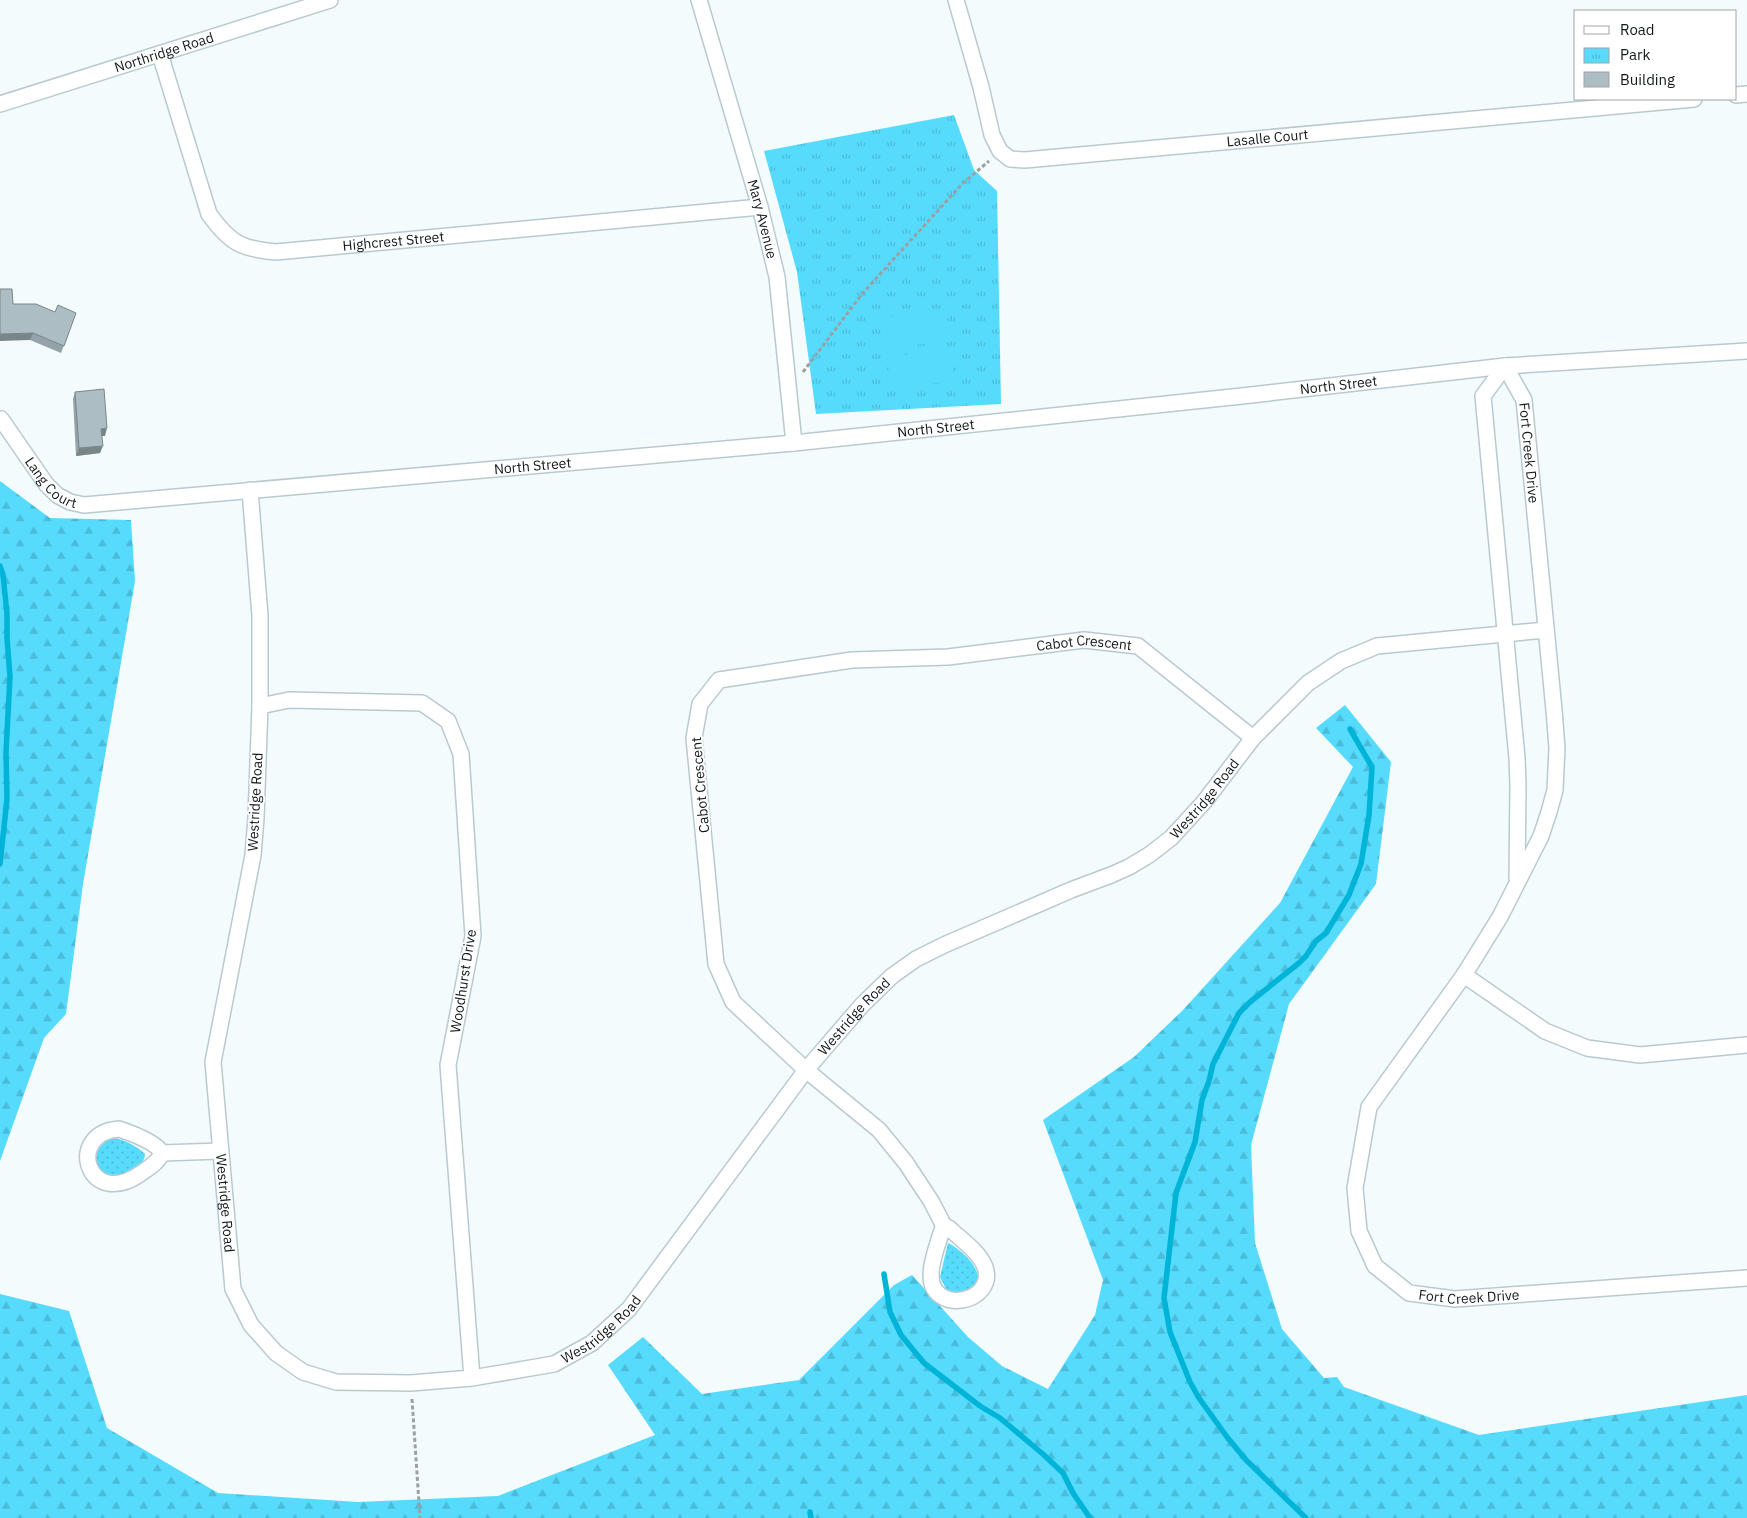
<svg xmlns="http://www.w3.org/2000/svg" width="1747" height="1518" font-family="'IBM Plex Sans',sans-serif">
<defs>
<pattern id="grass-dots" width="8" height="8" patternUnits="userSpaceOnUse" patternTransform="scale(1.25)"><rect width="8" height="8" fill="#56dbfd"/><path d="M2 2h.1M6 6h.1" fill="none" stroke="#4abbd8" stroke-width="1.8" stroke-linecap="round"/></pattern>
<pattern id="forest-firs" width="22" height="20" patternUnits="userSpaceOnUse" patternTransform="scale(1.25)"><rect width="22" height="20" fill="#56dbfd"/><path d="M5 1l3.5 6h-7zM16 11l3.5 6h-7z" fill="#4abbd8"/></pattern>
<pattern id="park-tufts" width="24" height="20" patternUnits="userSpaceOnUse" patternTransform="scale(1.25)"><rect width="24" height="20" fill="#56dbfd"/><path d="M3 7l-1-3M5 7V3M7 7l1-3M15 17l-1-3M17 17v-4M19 17l1-3" fill="none" stroke="#4abbd8"/></pattern>
</defs>
<rect width="100%" height="100%" fill="#f3fbfd"/>
<g fill="url(#grass-dots)">
<path d="M114 1138C124 1139 138 1147 145 1154 145 1162 139 1164 133 1168 128 1171 121 1176 115 1177 92 1178 88 1145 114 1138Z"/>
<path d="M948 1243C961 1249 992 1276 971 1290 968 1292 963 1293 959 1294L946 1289 940 1277Z"/>
</g>
<g fill="url(#forest-firs)">
<polygon points="0,481 50,518 131,520 135,581 83,884 66,1014 44,1038 0,1161"/>
<polygon points="1345,705 1391,762 1376,884 1289,1004 1251,1145 1255,1243 1282,1329 1324,1378 1337,1377 1344,1387 1479,1435 1747,1395 1747,1518 0,1518 0,1294 69,1311 107,1428 218,1493 358,1502 498,1496 655,1435 608,1365 643,1337 702,1394 799,1380 894,1285 912,1275 968,1337 1002,1366 1048,1389 1095,1315 1103,1280 1043,1120 1134,1057 1183,1010 1280,903 1353,767 1316,728"/>
</g>
<polygon fill="url(#park-tufts)" points="954,115 974,170 997,191 1001,404 816,414 797,272 764,151"/>
<g fill="#56dbfd">
<polygon points="947,311 950,341 886,348 883,318"/>
<polygon points="951,350 954,381 890,387 887,357"/>
</g>
<g fill="none" stroke-linecap="round" stroke-linejoin="round">
<g stroke="#00b4d7" stroke-width="5.5">
<polyline points="0,566 3,575 7,614 7,638 10,677 6,752 7,799 0,864"/>
<polyline points="884,1274 890,1312 901,1335 924,1363 980,1406 1000,1418 1044,1455 1063,1473 1073,1493 1090,1518"/>
<polyline points="810,1512 811,1518"/>
<polyline points="1306,1518 1246,1460 1227,1437 1199,1398 1190,1382 1170,1332 1164,1298 1176,1193 1195,1142 1202,1100 1209,1081 1213,1064 1239,1013 1250,1002 1299,963 1306,956 1316,941 1326,933 1349,895 1361,864 1369,815 1372,767 1350,729"/>
</g>
<g stroke="#b8cad0" stroke-width="18">
<g id="minor">
<path id="s1" d="M699 0 760 207 777 277 794 443"/>
<path id="s2" d="M956 0 981 87 992 135 1000 151 1010 159 1025 160 1694 99"/>
<path id="s3" d="M160 54 209 214C230 243 241 249 276 252L760 207"/>
<polyline points="1736,95 1747,94"/>
<path id="s4" d="M0 104 330 0"/>
<path id="s5" d="M1505 366 1524 400 1554 710 1557 748 1555 790 1549 812 1541 836 1500 917 1464 975 1369 1107 1355 1188 1359 1231 1375 1266 1409 1293 1455 1299 1747 1278"/>
<polyline points="1505,366 1483,396 1517,758 1518,785 1517,879"/>
<path id="s6" d="M1 419 46 484 57 495 70 502 84 505 794 443 1242 396 1505 366 1747 351"/>
<path id="s7" d="M250 490 260 616V706L256 818 253 855 213 1062 233 1289 251 1325 276 1353 303 1372 336 1382 411 1383 472 1378 554 1364 592 1343 629 1309 806 1070 862 1005 892 976 916 959 944 945 1071 890 1111 875 1129 867 1149 855 1171 838 1204 802 1253 738 1308 683 1341 661 1377 646 1546 630"/>
<polyline points="260,706 289,700 422,703 448,721 461,754 473,936 448,1065 472,1378"/>
<polyline points="1464,975 1545,1031 1587,1048 1640,1055 1747,1045"/>
<path d="M119 1129C131 1133 156 1142 162 1153 159 1162 147 1169 140 1174 87 1210 65 1133 119 1129Z"/>
<polyline points="162,1153 220,1151"/>
<path id="s8" d="M944 1226 931 1201 906 1163 879 1130 806 1070 733 1002 716 964 694 738 700 704 719 680 852 660 948 657 1084 640 1138 646 1253 738"/>
<path d="M944 1226 949 1228C960 1239 979 1251 985 1267 997 1303 931 1316 931 1275 931 1260 938 1244 942 1230Z"/>
</g>
</g>
<g stroke="#9aa1a3" stroke-width="3" stroke-dasharray="4 2.5" stroke-linecap="butt">
<polyline points="803,372 862,294 962,184 989,161"/>
<polyline points="412,1399 420,1518"/>
</g>
<use href="#minor" stroke="#fff" stroke-width="15"/>
</g>
<g fill="#94a3a9">
<polygon points="13,304 55,312 76,313 61,353 30,340"/>
<polygon points="75,392 105,436 102,436 100,453 76,456 73,399"/>
</g>
<g fill="#788589">
<polygon points="33,333 30,340 0,341 0,334"/>
<polygon points="107,428 105,436 98,436 101,429"/>
<polygon points="103,446 100,453 76,456 79,448"/>
</g>
<g fill="#acbec4" stroke="#788589">
<polygon points="0,289 12,289 13,304 36,304 55,312 58,305 76,313 64,346 33,333 0,334"/>
<polygon points="104,389 107,428 101,429 103,446 79,448 75,392"/>
</g>
<g text-anchor="middle" dominant-baseline="central" stroke-width="4" stroke-linejoin="round" paint-order="stroke">
<g font-size="14" fill="#13191b" stroke="#fff">
<text stroke="none"><textPath href="#s4" startOffset="172">Northridge Road</textPath></text>
<text stroke="none"><textPath href="#s2" startOffset="429">Lasalle Court</textPath></text>
<text stroke="none"><textPath href="#s1" startOffset="228">Mary Avenue</textPath></text>
<text stroke="none"><textPath href="#s3" startOffset="366">Highcrest Street</textPath></text>
<text stroke="none"><textPath href="#s6" startOffset="1384">North Street</textPath></text>
<text stroke="none"><textPath href="#s6" startOffset="979">North Street</textPath></text>
<text stroke="none"><textPath href="#s5" startOffset="92">Fort Creek Drive</textPath></text>
<text stroke="none"><textPath href="#s6" startOffset="574">North Street</textPath></text>
<text stroke="none"><textPath href="#s6" startOffset="82">Lang Court</textPath></text>
<text stroke="none"><textPath href="#s8" startOffset="1012">Cabot Crescent</textPath></text>
<text transform="translate(700 785) rotate(-95)">Cabot Crescent</text>
<text stroke="none"><textPath href="#s7" startOffset="2052">Westridge Road</textPath></text>
<text transform="translate(255 802) rotate(-87)">Westridge Road</text>
<text transform="translate(463 981) rotate(-81)">Woodhurst Drive</text>
<text stroke="none"><textPath href="#s7" startOffset="1632">Westridge Road</textPath></text>
<text stroke="none"><textPath href="#s7" startOffset="718">Westridge Road</textPath></text>
<text stroke="none"><textPath href="#s5" startOffset="1068">Fort Creek Drive</textPath></text>
<text stroke="none"><textPath href="#s7" startOffset="1228">Westridge Road</textPath></text>
</g>
</g>
<rect x="1574" y="10" width="162" height="90" fill="#ffffff" stroke="#a1a3a4"/>
<rect x="1584" y="26" width="25" height="8" fill="#ffffff" stroke="#a1a3a4"/>
<text x="1620" y="35" font-size="15" fill="#13191b">Road</text>
<rect x="1584" y="48" width="25" height="15" fill="url(#park-tufts)" stroke="#a1a3a4"/>
<text x="1620" y="60" font-size="15" fill="#13191b">Park</text>
<rect x="1584" y="72" width="25" height="15" fill="#acbec4" stroke="#a1a3a4"/>
<text x="1620" y="85" font-size="15" fill="#13191b">Building</text>
</svg>
